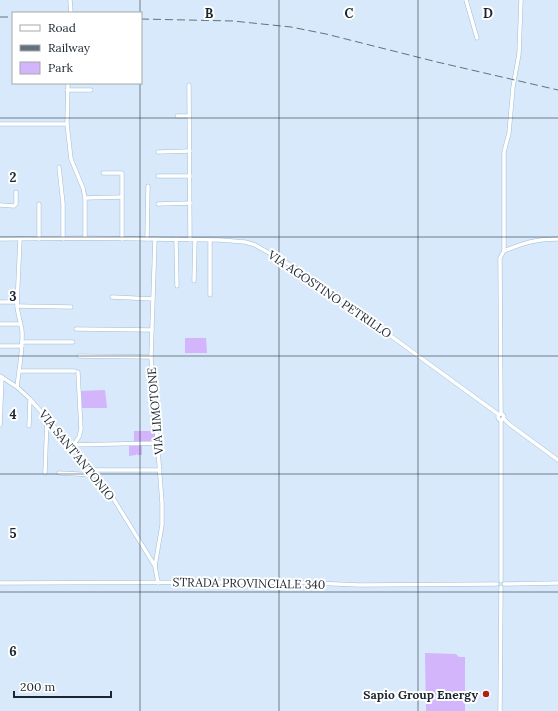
<svg xmlns="http://www.w3.org/2000/svg" width="558" height="711" font-family="Lora,serif">
<rect width="100%" height="100%" fill="#d7e9fa"/>
<g fill="#d2b5fa">
<polygon points="185,338 206,338 207,353 185,353"/>
<polygon points="105,390 107,408 82,408 81,391"/>
<rect x="134" y="431" width="21" height="11"/>
<polygon points="129,446 142,446 142,455 137,455 136,453 136,455 129,456"/>
<polygon points="425,653 456,654 459,657 465,657 465,711 426,711"/>
</g>
<g fill="none" stroke-linecap="round" stroke-linejoin="round">
<g stroke="#a0bdd8" stroke-width="4.5">
<g id="minor">
<polyline points="70,0 71,13"/>
<polyline points="466,0 477,38"/>
<polyline points="68,83 67,124 71,159 83,188 85,198 85,238"/>
<polyline points="189,85 190,240"/>
<polyline points="67,90 91,90"/>
<polyline points="177,116 189,116"/>
<polyline points="0,124 67,124"/>
<polyline points="158,152 190,151"/>
<polyline points="59,167 63,204 63,239"/>
<polyline points="103,173 122,173 122,239"/>
<polyline points="158,176 190,176"/>
<polyline points="85,198 122,197"/>
<polyline points="39,204 39,239"/>
<polyline points="158,204 190,203"/>
<polyline points="0,205 14,206 16,204 16,192"/>
<polyline points="0,239 85,238 220,240 245,242 255,245 299,270 336,296 498,414"/>
<polyline points="147,239 148,186"/>
<polyline points="155,239 151,357 162,503 162,525 155,566 158,583"/>
<polyline points="176,239 177,286"/>
<path d="M504 251C524 243 535 239 558 239"/>
<polyline points="194,281 195,240"/>
<polyline points="210,295 210,240"/>
<polyline points="112,297 153,299"/>
<polyline points="0,302 17,302"/>
<polyline points="17,306 71,307"/>
<polyline points="0,324 20,324"/>
<polyline points="76,329 152,330"/>
<polyline points="22,342 73,342"/>
<polyline points="0,346 22,346"/>
<polyline points="79,356 151,357"/>
<polyline points="19,371 75,371"/>
<polyline points="0,376 17,387 30,399 92,470 113,498 155,566"/>
<path d="M17 387C19 369 23 350 22 331 21 323 18 315 17 306L20 239"/>
<circle cx="501" cy="417" r="3"/>
<polyline points="501,414 500,258 504,251 504,152 509,133 513,87 519,54 521,0"/>
<polyline points="503,418 509,424 558,460"/>
<polyline points="0,425 2,377"/>
<polyline points="29,426 30,399"/>
<polyline points="74,444 79,437 81,429 78,372"/>
<polyline points="71,445 158,443"/>
<polyline points="92,470 160,470"/>
<polyline points="45,473 47,418"/>
<polyline points="59,473 96,475"/>
<polyline points="501,581 501,420"/>
<polyline points="0,583 291,582 359,585 497,584"/>
<polyline points="504,584 558,583"/>
<polyline points="500,711 501,587"/>
</g>
</g>
<use href="#minor" stroke="#fff" stroke-width="3.5"/>
<g stroke="#64727e" stroke-width="1" stroke-dasharray="8 4" stroke-linecap="butt">
<polyline points="0,17 13,17"/>
<polyline points="141,19 233,21 291,27 326,34 437,62 558,90"/>
</g>
</g>
<path fill="none" stroke="#1b2630" stroke-width="1" stroke-opacity="0.55" d="M140 0V13M279 0V711M418 0V711M140 83V711M0 118H558M0 237H558M0 356H558M0 474H558M0 592H558"/>
<circle fill="#af1f12" stroke="#fff" stroke-width="1.5" cx="486" cy="694" r="4"/>
<g text-anchor="middle" dominant-baseline="central" stroke-width="4" stroke-linejoin="round" paint-order="stroke">
<g font-size="12" fill="#1b2630" stroke="#fff">
<text transform="translate(330 294) rotate(34)">VIA AGOSTINO PETRILLO</text>
<text transform="translate(155 411) rotate(-95)">VIA LIMOTONE</text>
<text transform="translate(77 455) rotate(51)">VIA SANT'ANTONIO</text>
<text transform="translate(249 583) rotate(1)">STRADA PROVINCIALE 340</text>
</g>
<g font-size="12" font-weight="bold" fill="#1b2630" stroke="#fff" text-anchor="end">
<text x="478" y="694">Sapio Group Energy</text>
</g>
</g>
<g font-size="13" text-anchor="middle" font-weight="bold" fill="#1b2630" stroke="#fff" stroke-width="4" stroke-linejoin="round" paint-order="stroke">
<text x="209" y="18">B</text>
<text x="349" y="18">C</text>
<text x="488" y="18">D</text>
<text x="13" y="182">2</text>
<text x="13" y="301">3</text>
<text x="13" y="419">4</text>
<text x="13" y="538">5</text>
<text x="13" y="656">6</text>
</g>
<rect x="12" y="12" width="130" height="72" fill="#ffffff" stroke="#a4a8ac"/>
<rect x="20" y="25" width="20" height="6" fill="#ffffff" stroke="#a4a8ac"/>
<text x="48" y="32" font-size="12" fill="#1b2630">Road</text>
<rect x="20" y="45" width="20" height="6" fill="#64727e" stroke="#a4a8ac"/>
<text x="48" y="52" font-size="12" fill="#1b2630">Railway</text>
<rect x="20" y="62" width="20" height="12" fill="#d2b5fa" stroke="#a4a8ac"/>
<text x="48" y="72" font-size="12" fill="#1b2630">Park</text>
<path d="M14 691v6h97v-6" fill="none" stroke="#1b2630" stroke-width="2"/>
<text x="20" y="691" font-size="12" fill="#1b2630" stroke="#ffffff" stroke-width="3" paint-order="stroke">200 m</text>
</svg>
